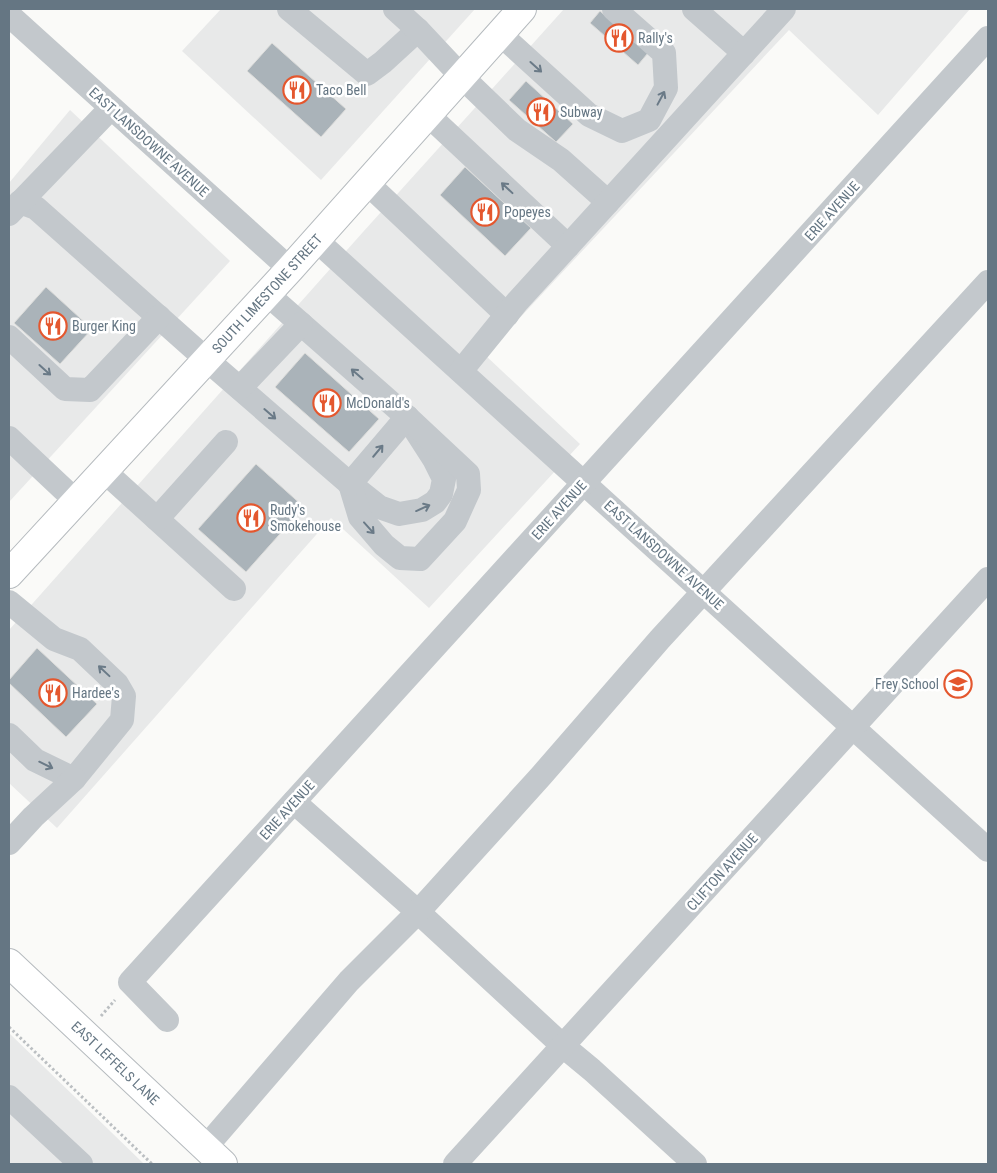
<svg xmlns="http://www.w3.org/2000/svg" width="997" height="1173" font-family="'Roboto Condensed',sans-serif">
<rect width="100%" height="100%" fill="#fafaf8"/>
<g fill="#e8e9e9">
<polygon points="221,9 475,9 321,180 182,51"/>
<polygon points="564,9 970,9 878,115 789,30 485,355 580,444 429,608 331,518 57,828 9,783 9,630 363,232"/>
<polygon points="70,110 230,261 9,502 9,183"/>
<polygon points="9,1033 144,1164 9,1164"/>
</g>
<g fill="#aab3b9" stroke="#dcdcda">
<polygon points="600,11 648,53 638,65 590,23"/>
<polygon points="272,43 346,109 321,137 247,71"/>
<polygon points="526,81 573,124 556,142 509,100"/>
<polygon points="465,167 531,228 505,256 440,195"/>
<polygon points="46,287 92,329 60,364 14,323"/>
<polygon points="305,353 379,419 349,452 275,387"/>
<polygon points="256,464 304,507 246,572 198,529"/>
<polygon points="37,648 97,704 66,737 9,683 9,680"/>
</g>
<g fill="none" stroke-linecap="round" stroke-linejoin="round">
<g stroke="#b5babe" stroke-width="30">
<g id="major">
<path id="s1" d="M9 574 290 269 522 9"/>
<path id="s2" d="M9 963 223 1164"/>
</g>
</g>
<g stroke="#bbbfc2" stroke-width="3" stroke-dasharray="2.5 2.5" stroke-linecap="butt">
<polyline points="101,1016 115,1000"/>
<polyline points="9,1027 152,1164"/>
</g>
<g stroke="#c3c8cc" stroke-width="24">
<polyline points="289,9 367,74 383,62 418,30"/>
<polyline points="395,9 418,30 462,77 517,130 561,160 608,202"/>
<polyline points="694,9 744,53"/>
<polyline points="9,15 290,269"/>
<polyline points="500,34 589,115 622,131 649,120 666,88 664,53 614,9"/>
<polyline points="428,115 568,246"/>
<polyline points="367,183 507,315"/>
<polyline points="20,202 36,208 207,360 350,484 379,507 399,514 422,510 435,502 441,494 444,479 434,459 407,417"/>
<polyline points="9,214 111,108"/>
<polyline points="316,240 988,850"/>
<polyline points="267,294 407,417 468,474 469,490 455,521 420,559 400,558 384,545 360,517 350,484"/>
<polyline points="9,337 65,389 90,390 159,317"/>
<polyline points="461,371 517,302 784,9"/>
<polyline points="240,388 301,324"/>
<polyline points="9,438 76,501"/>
<polyline points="104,471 234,589"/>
<polyline points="350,484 407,417"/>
<polyline points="157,519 226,442"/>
<polyline points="9,602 54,639 80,649 117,684 124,696 122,720 74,779 35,760 9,735"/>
<polyline points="294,802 418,912 563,1046 592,1070 695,1164"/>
<polyline points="9,843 33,817 74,779"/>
<polyline points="167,1020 130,982 988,38"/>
<polyline points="9,1097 81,1164"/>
<polyline points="205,1148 349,981 418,912 541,776 660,639 988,282"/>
<polyline points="455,1164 988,579"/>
</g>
<use href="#major" stroke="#fff" stroke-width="28"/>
</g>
<defs><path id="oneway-shaft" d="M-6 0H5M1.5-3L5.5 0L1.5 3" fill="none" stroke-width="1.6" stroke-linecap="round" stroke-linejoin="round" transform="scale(1.25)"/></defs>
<g stroke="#6a7a87">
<use href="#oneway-shaft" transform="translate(536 67) rotate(42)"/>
<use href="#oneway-shaft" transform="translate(661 98) rotate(-62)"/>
<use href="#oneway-shaft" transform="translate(507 188) rotate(-137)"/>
<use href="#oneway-shaft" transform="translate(45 370) rotate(42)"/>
<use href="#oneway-shaft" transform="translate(357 374) rotate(-139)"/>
<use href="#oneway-shaft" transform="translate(270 414) rotate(41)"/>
<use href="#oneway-shaft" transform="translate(378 451) rotate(-50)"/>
<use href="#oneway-shaft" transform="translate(423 508) rotate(-24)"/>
<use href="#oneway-shaft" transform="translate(369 528) rotate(48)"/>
<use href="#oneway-shaft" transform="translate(104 671) rotate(-137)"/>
<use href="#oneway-shaft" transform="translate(46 765) rotate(26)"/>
</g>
<defs>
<g id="restaurant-ring" transform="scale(1.4375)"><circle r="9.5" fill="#fff" stroke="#e4572e" stroke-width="1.5"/><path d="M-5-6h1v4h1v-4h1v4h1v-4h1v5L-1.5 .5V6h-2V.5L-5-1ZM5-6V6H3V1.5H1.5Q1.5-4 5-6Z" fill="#e4572e"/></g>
<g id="school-ring" transform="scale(1.4375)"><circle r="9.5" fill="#fff" stroke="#e4572e" stroke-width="1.5"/><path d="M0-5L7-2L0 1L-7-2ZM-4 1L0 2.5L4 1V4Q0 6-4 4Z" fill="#e4572e"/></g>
</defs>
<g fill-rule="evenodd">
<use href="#restaurant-ring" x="619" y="38"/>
<use href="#restaurant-ring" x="297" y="90"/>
<use href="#restaurant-ring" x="541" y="112"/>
<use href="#restaurant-ring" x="485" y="212"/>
<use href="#restaurant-ring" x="53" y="326"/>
<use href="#restaurant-ring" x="327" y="403"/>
<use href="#restaurant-ring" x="251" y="518"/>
<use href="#school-ring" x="958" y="684"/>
<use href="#restaurant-ring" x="53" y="693"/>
</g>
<g text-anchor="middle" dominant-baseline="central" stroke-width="5" stroke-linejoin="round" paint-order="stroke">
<g font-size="14" fill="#657683" stroke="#fff" text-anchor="start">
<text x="638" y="38">Rally's</text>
<text x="316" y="90">Taco Bell</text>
<text x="560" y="112">Subway</text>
<text x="504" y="212">Popeyes</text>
<text x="72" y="326">Burger King</text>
<text x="346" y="403">McDonald's</text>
<text x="270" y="510">Rudy's<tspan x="270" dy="16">Smokehouse</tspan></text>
<text x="939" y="684" text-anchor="end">Frey School</text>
<text x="72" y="693">Hardee's</text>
</g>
<g font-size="14" fill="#657683" stroke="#fff">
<text transform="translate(149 142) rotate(42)">EAST LANSDOWNE AVENUE</text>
<text transform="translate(832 211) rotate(-48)">ERIE AVENUE</text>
<text stroke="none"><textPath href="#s1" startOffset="381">SOUTH LIMESTONE STREET</textPath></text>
<text transform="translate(559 510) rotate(-48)">ERIE AVENUE</text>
<text transform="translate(664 555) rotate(42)">EAST LANSDOWNE AVENUE</text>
<text transform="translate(287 810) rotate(-48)">ERIE AVENUE</text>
<text transform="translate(722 872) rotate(-48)">CLIFTON AVENUE</text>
<text stroke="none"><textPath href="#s2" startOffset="146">EAST LEFFELS LANE</textPath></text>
</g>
</g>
<rect width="997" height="1173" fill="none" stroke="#657683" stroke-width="20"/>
</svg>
